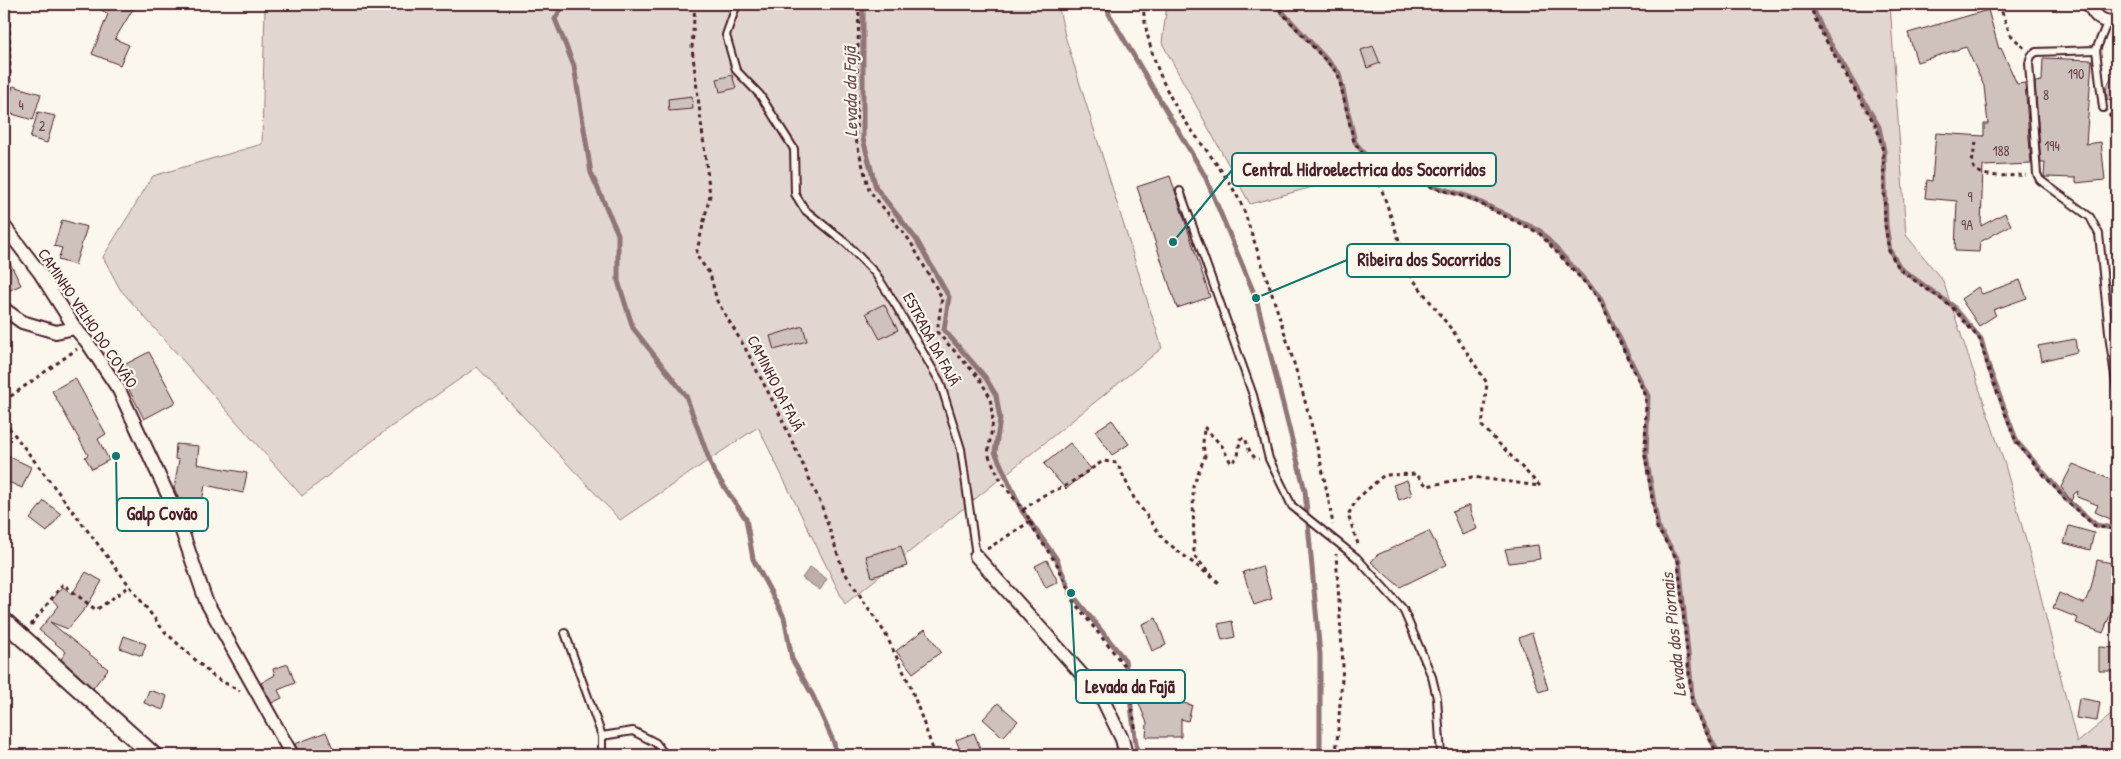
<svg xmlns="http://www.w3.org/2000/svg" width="2121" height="759" font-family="'Patrick Hand',sans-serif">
<rect width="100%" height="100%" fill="#fbf7ec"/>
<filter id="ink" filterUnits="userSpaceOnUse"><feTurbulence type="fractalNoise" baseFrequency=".02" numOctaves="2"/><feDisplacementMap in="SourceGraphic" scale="10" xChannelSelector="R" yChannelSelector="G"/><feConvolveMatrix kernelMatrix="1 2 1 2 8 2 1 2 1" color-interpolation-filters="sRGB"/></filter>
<g filter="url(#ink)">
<g fill="#e2d7d0" stroke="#967b7e">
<polygon points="265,4 1058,4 1065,36 1162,348 845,604 758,427 620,520 477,367 385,431 302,496 120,289 103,257 153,176 262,144"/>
<polygon points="1167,4 1890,4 1906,235 1943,281 2005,465 2035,573 2077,743 2117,710 2117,755 1718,755 1692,705 1678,561 1657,528 1645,456 1646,396 1598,297 1539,233 1468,198 1375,170 1250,204 1162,43"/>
</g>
<polygon fill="#bfadaa" stroke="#907477" points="810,567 827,579 820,590 802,578"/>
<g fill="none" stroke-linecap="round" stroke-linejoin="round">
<g stroke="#907477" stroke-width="5">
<polyline points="564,4 555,19 574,66 591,173 618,234 618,281 633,328 686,396 713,470 746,519 753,559 784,617 792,659 813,696 834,743 836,755"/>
<polyline points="863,4 863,139 876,188 916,239 949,297 944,330 985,377 996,395 1000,419 995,452 1022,511 1056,558 1071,593 1125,660 1137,752 1140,755"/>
<polyline points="1108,4 1109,14 1205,176 1256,298 1305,491 1320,655 1320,755"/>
<polyline points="1275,4 1339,73 1355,142 1376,169 1469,197 1540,231 1599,296 1648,396 1646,456 1658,527 1679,561 1693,704 1719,755"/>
<polyline points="1811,4 1823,31 1879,127 1884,151 1886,225 1890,251 1901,269 1953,306 1981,339 1989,368 2017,442 2068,501 2096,525 2117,529"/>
</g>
</g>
<g fill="#cfc2bc" stroke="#4a1f2b">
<polygon points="92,4 136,4 115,39 129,45 120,65 92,54 108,14"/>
<polygon points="1988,10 1999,49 2001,48 2017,84 2025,83 2031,164 1983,166 1981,226 2005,213 2011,225 1980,242 1979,252 1955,251 1957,201 1925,198 1927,180 1932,181 1936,133 1984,136 1984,124 1988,124 1984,86 1966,47 1917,62 1908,33"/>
<polygon points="1373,46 1380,63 1367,68 1361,50"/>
<polygon points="2043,58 2092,60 2086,144 2101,142 2105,180 2076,183 2076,178 2044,177 2045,163 2041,163 2035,82 2042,81"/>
<polygon points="2117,66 2117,105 2107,99 2106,88"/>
<polygon points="732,75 736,88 720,92 717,79"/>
<polygon points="13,86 41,94 33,120 5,112"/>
<polygon points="692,96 693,109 669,111 668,99"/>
<polygon points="38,112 55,116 47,143 30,138"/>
<polygon points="1170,176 1210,297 1177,308 1137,187"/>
<polygon points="62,220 87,227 75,265 58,260 62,248 54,246"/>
<polygon points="4,251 21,285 4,293"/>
<polygon points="2020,280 2027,298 1993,310 1996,315 1979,326 1961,299 1978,287 1982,294"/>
<polygon points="884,304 898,330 880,339 866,313"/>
<polygon points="803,326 807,341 774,350 770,336"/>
<polygon points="2075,339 2077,352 2041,361 2038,346"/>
<polygon points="149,352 176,402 144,419 121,374 127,371 124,365"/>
<polygon points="75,378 106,434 98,439 109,460 92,469 85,457 88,455 52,391"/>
<polygon points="1112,420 1129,444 1112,455 1095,431"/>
<polygon points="1070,443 1091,469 1066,489 1044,464"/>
<polygon points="176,444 199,446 197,464 247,473 243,493 205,485 199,519 186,517 183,510 185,500 179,499 174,488 179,460 175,459"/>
<polygon points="4,454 31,467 22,488 4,480"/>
<polygon points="2073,464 2117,482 2117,522 2095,512 2098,505 2077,497 2078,491 2074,494 2071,501 2061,487"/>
<polygon points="1407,480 1412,495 1399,500 1393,485"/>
<polygon points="44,501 61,514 47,532 30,519"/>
<polygon points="1470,505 1470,511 1477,529 1462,535 1452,512"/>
<polygon points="2069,526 2094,533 2090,550 2064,543"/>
<polygon points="1429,531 1447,564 1400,587 1371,562 1377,555"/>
<polygon points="1538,545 1540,559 1509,563 1505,549"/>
<polygon points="901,546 907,566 872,577 866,556"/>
<polygon points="1047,560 1058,582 1046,588 1035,566"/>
<polygon points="2097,560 2117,564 2117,598 2103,633 2076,623 2078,618 2053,608 2059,593 2084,604 2091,588"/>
<polygon points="1262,566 1272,599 1254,605 1243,572"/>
<polygon points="86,572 102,581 87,606 68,629 50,622 108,669 93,688 61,659 66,652 39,630 59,606 52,600 63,587 72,594"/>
<polygon points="1156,618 1166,645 1152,651 1142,624"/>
<polygon points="1232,621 1235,637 1222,640 1218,624"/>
<polygon points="925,629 941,652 913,673 896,651"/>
<polygon points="1532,633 1548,689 1539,692 1519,638"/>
<polygon points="124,636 146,644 142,656 120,648"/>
<polygon points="2099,647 2117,648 2117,671 2099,671"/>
<polygon points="288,664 295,683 278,690 282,698 272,703 261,683 275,675 273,669"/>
<polygon points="1168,675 1178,702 1192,705 1188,721 1181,719 1181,737 1146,737 1147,723 1130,682 1145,676 1148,683"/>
<polygon points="149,690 167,696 163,710 144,703"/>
<polygon points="2079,698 2100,702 2097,721 2076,718"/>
<polygon points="998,703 1018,721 1003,737 983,719"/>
<polygon points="326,732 336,755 300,755 295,744"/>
<polygon points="974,733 983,755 962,755 956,740"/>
</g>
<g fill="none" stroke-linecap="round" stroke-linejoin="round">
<g stroke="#4a1f2b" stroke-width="10">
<g id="service">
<polyline points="737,4 726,35 736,70 760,95 794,149 795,194 805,210 847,244 875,273 895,304 940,382 961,449 976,556"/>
<polyline points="2107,23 2096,50 2036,52 2031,56 2029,63 2037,174 2040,180 2090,217 2099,234 2110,342 2117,389"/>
<polyline points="2096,50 2103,108"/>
<polyline points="1180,191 1253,395 1269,459 1292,506"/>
<polyline points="1357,558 1403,609 1432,677 1437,698 1441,755"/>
<polyline points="565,633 602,736 602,755"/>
<polyline points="602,736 633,731 656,743 665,755"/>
</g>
</g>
<g stroke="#4a1f2b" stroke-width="16">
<g id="minor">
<path d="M2089 4C2095 17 2102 23 2117 22"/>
<polyline points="4,226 40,273 75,328 87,342 119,390 174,508 206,601 292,755"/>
<polyline points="4,309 22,322 56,332 75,328"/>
<polyline points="976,556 1101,696 1122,739 1126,755"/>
</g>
</g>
<g stroke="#4a1f2b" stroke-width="20">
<polyline id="tertiary" points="4,621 153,755"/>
</g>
<g stroke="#4a1f2b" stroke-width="3" stroke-dasharray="4 4" stroke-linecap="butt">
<polyline points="695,4 692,48 710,195 696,255 710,274 717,301 744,346 779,413 821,504 843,570 885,633 910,685 935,755"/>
<polyline points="859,4 856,140 869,190 910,241 942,298 937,332 979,378 990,397 993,421 988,454 1001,481 1031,521 1033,529 1058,566 1073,601 1126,668 1136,732"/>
<path d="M1143 4C1145 38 1158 76 1175 105 1196 141 1226 170 1243 208 1278 312 1315 416 1333 525"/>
<polyline points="1274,4 1338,74 1354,142 1375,170 1468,198 1539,233 1598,297 1646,396 1645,456 1657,528 1678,561 1692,705 1718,755"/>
<polyline points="1809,4 1821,32 1877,128 1883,151 1885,225 1889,251 1900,270 1952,307 1980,340 1988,368 2016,442 2067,502 2095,526 2117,530"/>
<polyline points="1999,4 2010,34 2024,48"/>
<polyline points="4,96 10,89 9,4"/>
<polyline points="2109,114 2117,123"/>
<path d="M1976 142C1975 149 1971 160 1973 166 1978 180 2014 175 2026 175"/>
<polyline points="4,401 77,349"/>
<polyline points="4,421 164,631 214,677 240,691"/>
<polyline points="1023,510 1042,496 1067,485 1103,461 1117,463 1134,498 1164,540 1220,584 1194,556 1193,486 1205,456 1203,444 1204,427 1222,446 1231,463 1238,457 1240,439 1245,438 1250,452 1256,459 1259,459"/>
<polyline points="2114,530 2117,540"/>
<polyline points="1358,544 1348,515 1357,499 1384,475 1416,474 1427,486 1472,477 1540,486 1482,426 1487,383 1455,334 1412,278 1375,170"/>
<polyline points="987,549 1031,521"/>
<polyline points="31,625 63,584 96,610 130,586"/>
<polyline points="1336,755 1343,666 1336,554"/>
</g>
<use href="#service" stroke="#fbf7ec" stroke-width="6"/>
<use href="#minor" stroke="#fbf7ec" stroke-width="12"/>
<use href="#tertiary" stroke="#fbf7ec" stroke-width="16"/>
<g stroke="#4a1f2b" stroke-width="10" stroke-linecap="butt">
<polyline id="service-bridge" points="1292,506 1357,558"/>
</g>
<use href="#service-bridge" stroke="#fbf7ec" stroke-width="6"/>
</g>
</g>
<g text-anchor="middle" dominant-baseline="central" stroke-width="4.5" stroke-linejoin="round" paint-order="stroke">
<g font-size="14" fill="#6b484f">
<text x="2076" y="73">190</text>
<text x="2046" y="94">8</text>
<text x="21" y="104">4</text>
<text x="42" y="125">2</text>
<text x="2052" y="145">194</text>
<text x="2001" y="150">188</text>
<text x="1970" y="196">9</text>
<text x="1967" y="224">9A</text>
</g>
<g font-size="16" fill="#4a1f2b" stroke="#fbf7ec">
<text transform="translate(88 318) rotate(56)">CAMINHO VELHO DO COVÃO</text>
<text transform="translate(932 339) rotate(62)">ESTRADA DA FAJÃ</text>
<text transform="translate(776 383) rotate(63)">CAMINHO DA FAJÃ</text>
</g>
<g font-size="18" font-style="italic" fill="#6d4a51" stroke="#fbf7ec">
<text transform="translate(850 92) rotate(-91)">Levada da Fajã</text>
<text transform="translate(1673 635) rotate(-96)">Levada dos Piornais</text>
</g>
</g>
<path fill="none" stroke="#0f766e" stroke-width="2" d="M1173 242L1232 170M1256 298L1347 260M116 456L117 514M1071 593L1076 687"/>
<g fill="#0f766e" stroke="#fbf7ec" stroke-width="2">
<circle cx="1173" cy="242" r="5"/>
<circle cx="1256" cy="298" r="5"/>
<circle cx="116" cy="456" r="5"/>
<circle cx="1071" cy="593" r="5"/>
</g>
<g fill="#fbf7ec" stroke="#0f766e" stroke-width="2">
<rect x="1232" y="153" width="264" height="33" rx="5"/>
<rect x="1347" y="244" width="163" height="33" rx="5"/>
<rect x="117" y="498" width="91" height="33" rx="5"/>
<rect x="1076" y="670" width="109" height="33" rx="5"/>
</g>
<g font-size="18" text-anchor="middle" font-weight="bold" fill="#4a1f2b">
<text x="1364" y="176">Central Hidroelectrica dos Socorridos</text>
<text x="1429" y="266">Ribeira dos Socorridos</text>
<text x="162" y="520">Galp Covão</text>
<text x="1130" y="693">Levada da Fajã</text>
</g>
<rect width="2121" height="759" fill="none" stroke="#fbf7ec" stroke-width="20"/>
<rect x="10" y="10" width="2101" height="739" fill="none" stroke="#4a1f2b" stroke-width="2" filter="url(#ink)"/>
</svg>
